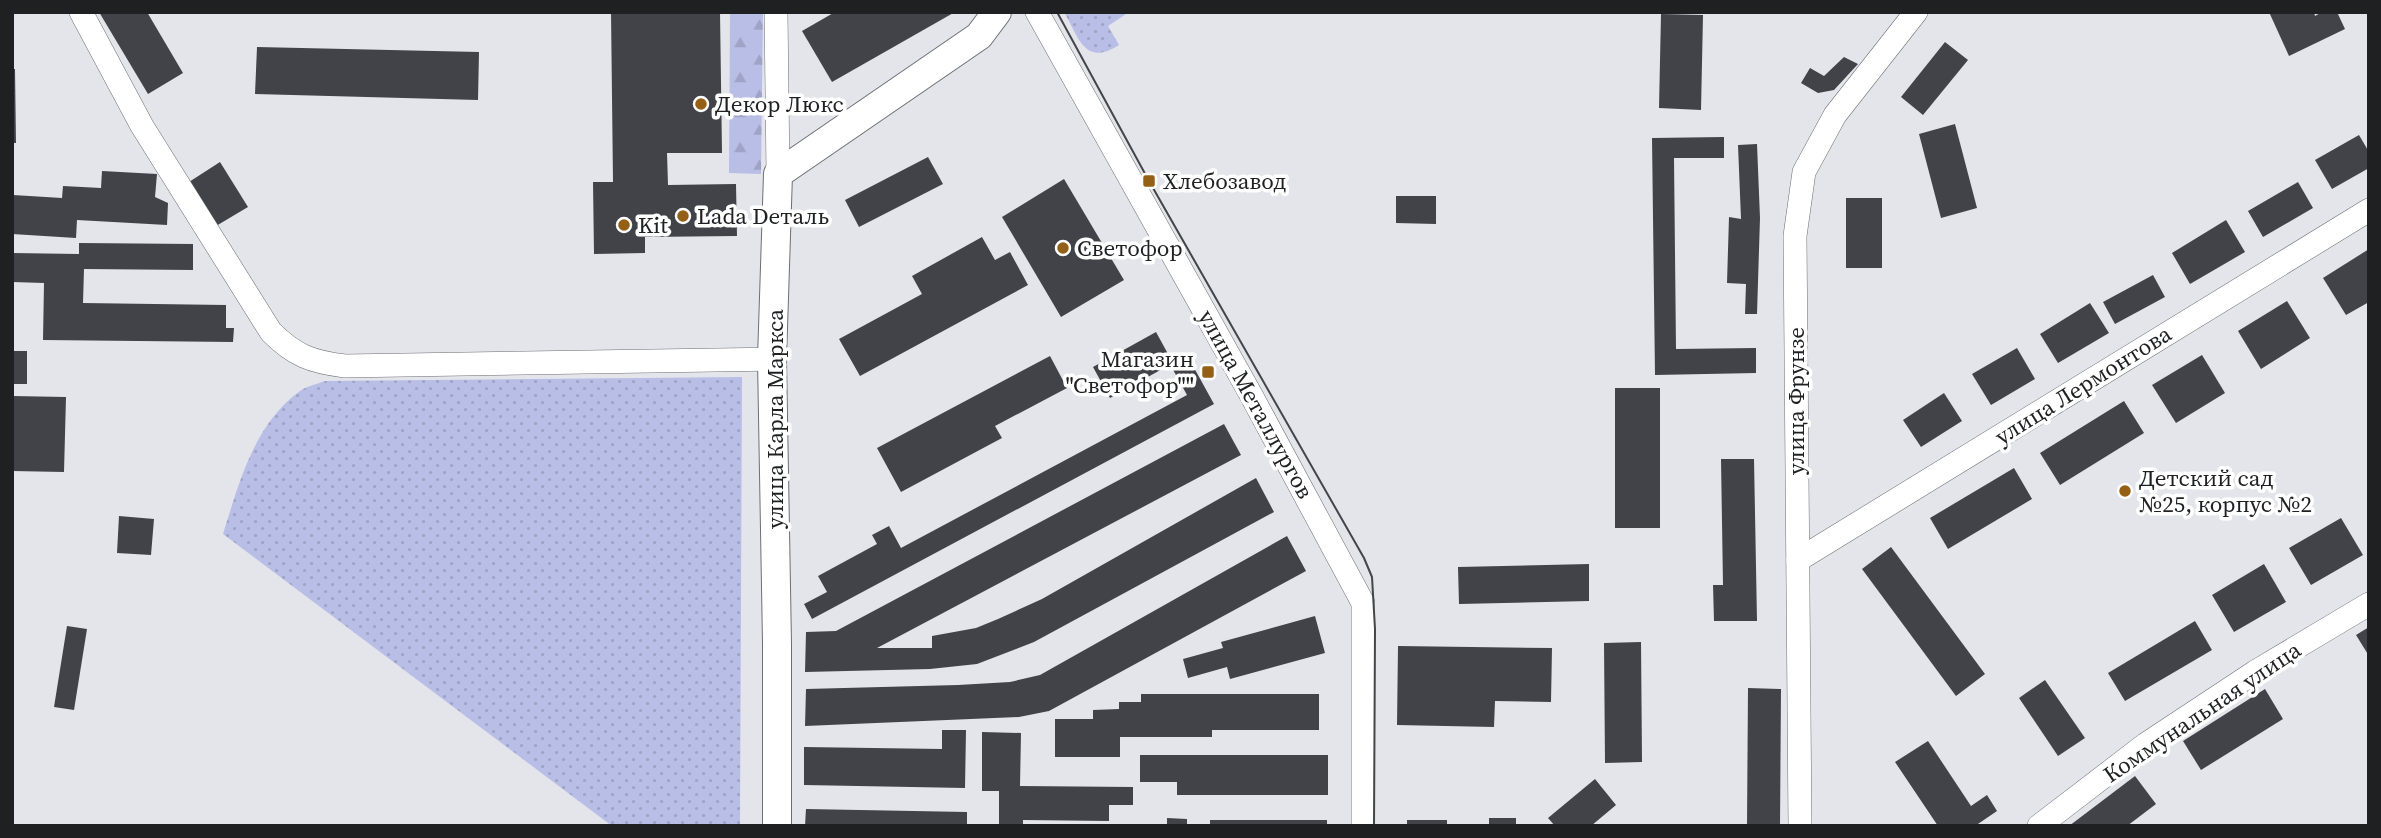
<svg xmlns="http://www.w3.org/2000/svg" width="2381" height="838" font-family="'Source Serif 4',serif">
<defs>
<pattern id="grass-dots" width="8" height="8" patternUnits="userSpaceOnUse" patternTransform="scale(1.75)"><rect width="8" height="8" fill="#b9bee7"/><path d="M2 2h.1M6 6h.1" fill="none" stroke="#9fa3c6" stroke-width="1.8" stroke-linecap="round"/></pattern>
<pattern id="forest-firs" width="22" height="20" patternUnits="userSpaceOnUse" patternTransform="scale(1.75)"><rect width="22" height="20" fill="#b9bee7"/><path d="M5 1l3.5 6h-7zM16 11l3.5 6h-7z" fill="#9fa3c6"/></pattern>
</defs>
<rect width="100%" height="100%" fill="#e4e5eb"/>
<g fill="url(#grass-dots)">
<path d="M1064 12H1129L1108 26 1119 45C1085 67 1079 38 1064 12Z"/>
<path d="M742 377 740 826H612L223 534C239 483 254 424 300 391 307 386 317 384 325 381Z"/>
</g>
<polygon fill="url(#forest-firs)" points="730,12 763,12 761,174 729,173"/>
<g fill="#424348">
<polygon points="99,12 147,12 183,73 148,94"/>
<polygon points="611,12 720,12 722,153 667,153 668,185 736,184 737,236 645,237 645,253 594,254 593,182 613,182"/>
<polygon points="835,12 955,12 832,82 802,31"/>
<polygon points="2269,12 2314,12 2315,16 2322,12 2337,12 2345,29 2289,56"/>
<polygon points="1661,14 1703,15 1701,110 1659,108"/>
<polygon points="1945,42 1968,60 1923,115 1901,97"/>
<polygon points="257,47 479,52 478,100 255,94"/>
<polygon points="1844,57 1858,64 1834,90 1818,93 1801,83 1810,68 1824,76"/>
<polygon points="12,69 15,69 16,143 12,143"/>
<polygon points="1955,124 1977,208 1941,218 1919,134"/>
<polygon points="2359,135 2369,152 2369,168 2332,189 2315,160"/>
<polygon points="1724,137 1724,158 1674,158 1676,349 1756,348 1756,373 1655,375 1652,138"/>
<polygon points="1757,144 1760,218 1757,314 1745,314 1746,284 1727,283 1729,217 1741,219 1738,145"/>
<polygon points="928,157 943,184 859,227 845,200"/>
<polygon points="220,162 248,207 216,226 189,182"/>
<polygon points="102,171 157,174 155,197 168,203 167,225 77,220 76,238 12,234 13,195 62,198 63,186 101,188"/>
<polygon points="1064,179 1124,280 1061,317 1002,217"/>
<polygon points="2298,182 2313,208 2263,237 2248,211"/>
<polygon points="1396,196 1436,196 1436,224 1396,223"/>
<rect x="1846" y="198" width="36" height="70"/>
<polygon points="2226,220 2245,252 2190,284 2172,253"/>
<polygon points="982,237 995,260 1010,252 1028,285 860,376 839,339 922,294 912,276"/>
<polygon points="79,243 193,244 193,270 84,269 83,303 226,305 226,328 234,328 233,342 43,340 44,283 12,282 12,253 79,254"/>
<polygon points="2369,249 2369,302 2346,315 2323,278"/>
<polygon points="2153,275 2165,297 2115,324 2103,302"/>
<polygon points="2287,301 2310,338 2261,369 2238,331"/>
<polygon points="2090,303 2109,333 2058,363 2040,334"/>
<polygon points="1156,332 1173,363 1110,398 1093,367"/>
<polygon points="2017,348 2035,379 1991,405 1972,374"/>
<rect x="12" y="351" width="15" height="33"/>
<polygon points="2202,355 2225,393 2176,423 2152,385"/>
<polygon points="1050,356 1067,388 995,426 1002,438 901,492 877,448"/>
<polygon points="1188,357 1214,404 812,619 804,604 827,592 818,576 877,544 872,535 889,526 901,548 1187,395 1171,366"/>
<rect x="1615" y="388" width="45" height="140"/>
<polygon points="1944,393 1962,421 1921,447 1903,420"/>
<polygon points="12,396 66,397 64,472 12,471"/>
<polygon points="2124,401 2144,433 2060,485 2040,453"/>
<polygon points="1224,424 1241,455 877,648 932,648 932,636 976,628 998,619 1042,599 1256,478 1274,512 1034,642 977,664 930,669 805,672 806,632 836,631"/>
<polygon points="1721,459 1754,459 1757,621 1714,621 1713,585 1723,585"/>
<polygon points="2014,468 2032,499 1948,549 1930,518"/>
<polygon points="119,516 154,519 151,555 117,553"/>
<polygon points="2341,518 2363,555 2311,585 2289,548"/>
<polygon points="1287,536 1306,571 1049,711 1019,717 805,726 806,689 958,685 1010,682 1040,675"/>
<polygon points="1891,547 1985,674 1956,696 1862,569"/>
<polygon points="1589,564 1589,601 1459,604 1458,567"/>
<polygon points="2264,564 2286,602 2234,632 2212,595"/>
<polygon points="1315,616 1325,653 1230,679 1227,667 1188,678 1183,659 1223,648 1221,642"/>
<polygon points="2195,621 2212,650 2125,701 2108,673"/>
<polygon points="67,626 87,629 74,710 54,707"/>
<polygon points="2369,627 2369,656 2356,635"/>
<polygon points="1641,642 1642,762 1605,763 1604,643"/>
<polygon points="1398,646 1552,648 1551,702 1495,701 1494,727 1397,725"/>
<polygon points="2045,680 2085,738 2058,756 2019,698"/>
<polygon points="1748,688 1781,689 1780,826 1747,826"/>
<polygon points="2265,689 2283,719 2201,770 2183,741"/>
<polygon points="1141,694 1319,694 1319,730 1212,730 1212,737 1120,737 1120,757 1055,757 1055,719 1093,719 1093,710 1119,709 1119,702 1141,702"/>
<polygon points="942,730 966,730 965,788 804,785 804,747 942,749"/>
<polygon points="982,732 1021,733 1020,786 1133,787 1133,805 1109,805 1109,821 1023,820 1023,826 999,826 999,791 982,791"/>
<polygon points="1928,741 1971,806 1987,795 1997,811 1975,826 1938,826 1895,762"/>
<polygon points="1140,755 1328,755 1328,795 1177,795 1177,782 1140,782"/>
<polygon points="2135,776 2156,804 2127,826 2069,826"/>
<polygon points="1595,779 1616,805 1591,826 1555,826 1548,818"/>
<polygon points="806,809 967,812 967,826 805,826"/>
<polygon points="1167,818 1187,819 1187,826 1167,826"/>
<rect x="1489" y="818" width="27" height="8"/>
<rect x="1210" y="820" width="117" height="6"/>
<rect x="1407" y="820" width="40" height="6"/>
</g>
<g fill="none" stroke-linecap="round" stroke-linejoin="round">
<g stroke="#6e6f75" stroke-width="24">
<g id="minor">
<path d="M81 12 142 126 271 332C295 356 312 362 345 366L772 359"/>
<polyline points="776,12 778,174"/>
<polyline points="1037,12 1250,393 1363,603 1363,826"/>
<polyline points="1798,560 2369,210"/>
<polyline points="1800,826 1795,236 1804,172 1835,115 1916,12"/>
<polyline points="2039,826 2146,744 2255,672 2369,604"/>
</g>
</g>
<g stroke="#6e6f75" stroke-width="30">
<polyline id="major" points="777,826 777,644 772,359 778,174 979,36 997,12"/>
</g>
<use href="#minor" stroke="#fff" stroke-width="23"/>
<use href="#major" stroke="#fff" stroke-width="28"/>
<polyline stroke="#444548" stroke-width="2" points="1057,12 1149,181 1364,558 1372,577 1375,629 1374,826"/>
</g>
<g fill="#946015" stroke="#fff" stroke-width="2.5">
<circle cx="701" cy="104" r="7"/>
<rect x="1142" y="174" width="14" height="14" rx="3.5"/>
<circle cx="683" cy="216" r="7"/>
<circle cx="624" cy="225" r="7"/>
<circle cx="1063" cy="248" r="7"/>
<rect x="1201" y="365" width="14" height="14" rx="3.5"/>
<circle cx="2125" cy="491" r="7"/>
</g>
<g text-anchor="middle" dominant-baseline="central" stroke-width="7" stroke-linejoin="round" paint-order="stroke">
<g font-size="23" fill="#1f2022" stroke="#fff" text-anchor="start">
<text x="715" y="104">Декор Люкс</text>
<text x="1163" y="181">Хлебозавод</text>
<text x="697" y="216">Lada Dеталь</text>
<text x="638" y="225">Kit</text>
<text x="1077" y="248">Светофор</text>
<text x="1194" y="359" text-anchor="end">Магазин<tspan x="1194" dy="26">"Светофор""</tspan></text>
<text x="2139" y="478">Детский сад<tspan x="2139" dy="26">№25, корпус №2</tspan></text>
</g>
<g font-size="23" fill="#1f2022" stroke="#fff">
<text transform="translate(2083 385) rotate(-32)">улица Лермонтова</text>
<text transform="translate(1796 401) rotate(-90)">улица Фрунзе</text>
<text transform="translate(1256 404) rotate(61)">улица Металлургов</text>
<text transform="translate(775 419) rotate(-90)">улица Карла Маркса</text>
<text transform="translate(2202 712) rotate(-34)">Коммунальная улица</text>
</g>
</g>
<rect width="2381" height="838" fill="none" stroke="#1f2022" stroke-width="28"/>
</svg>
